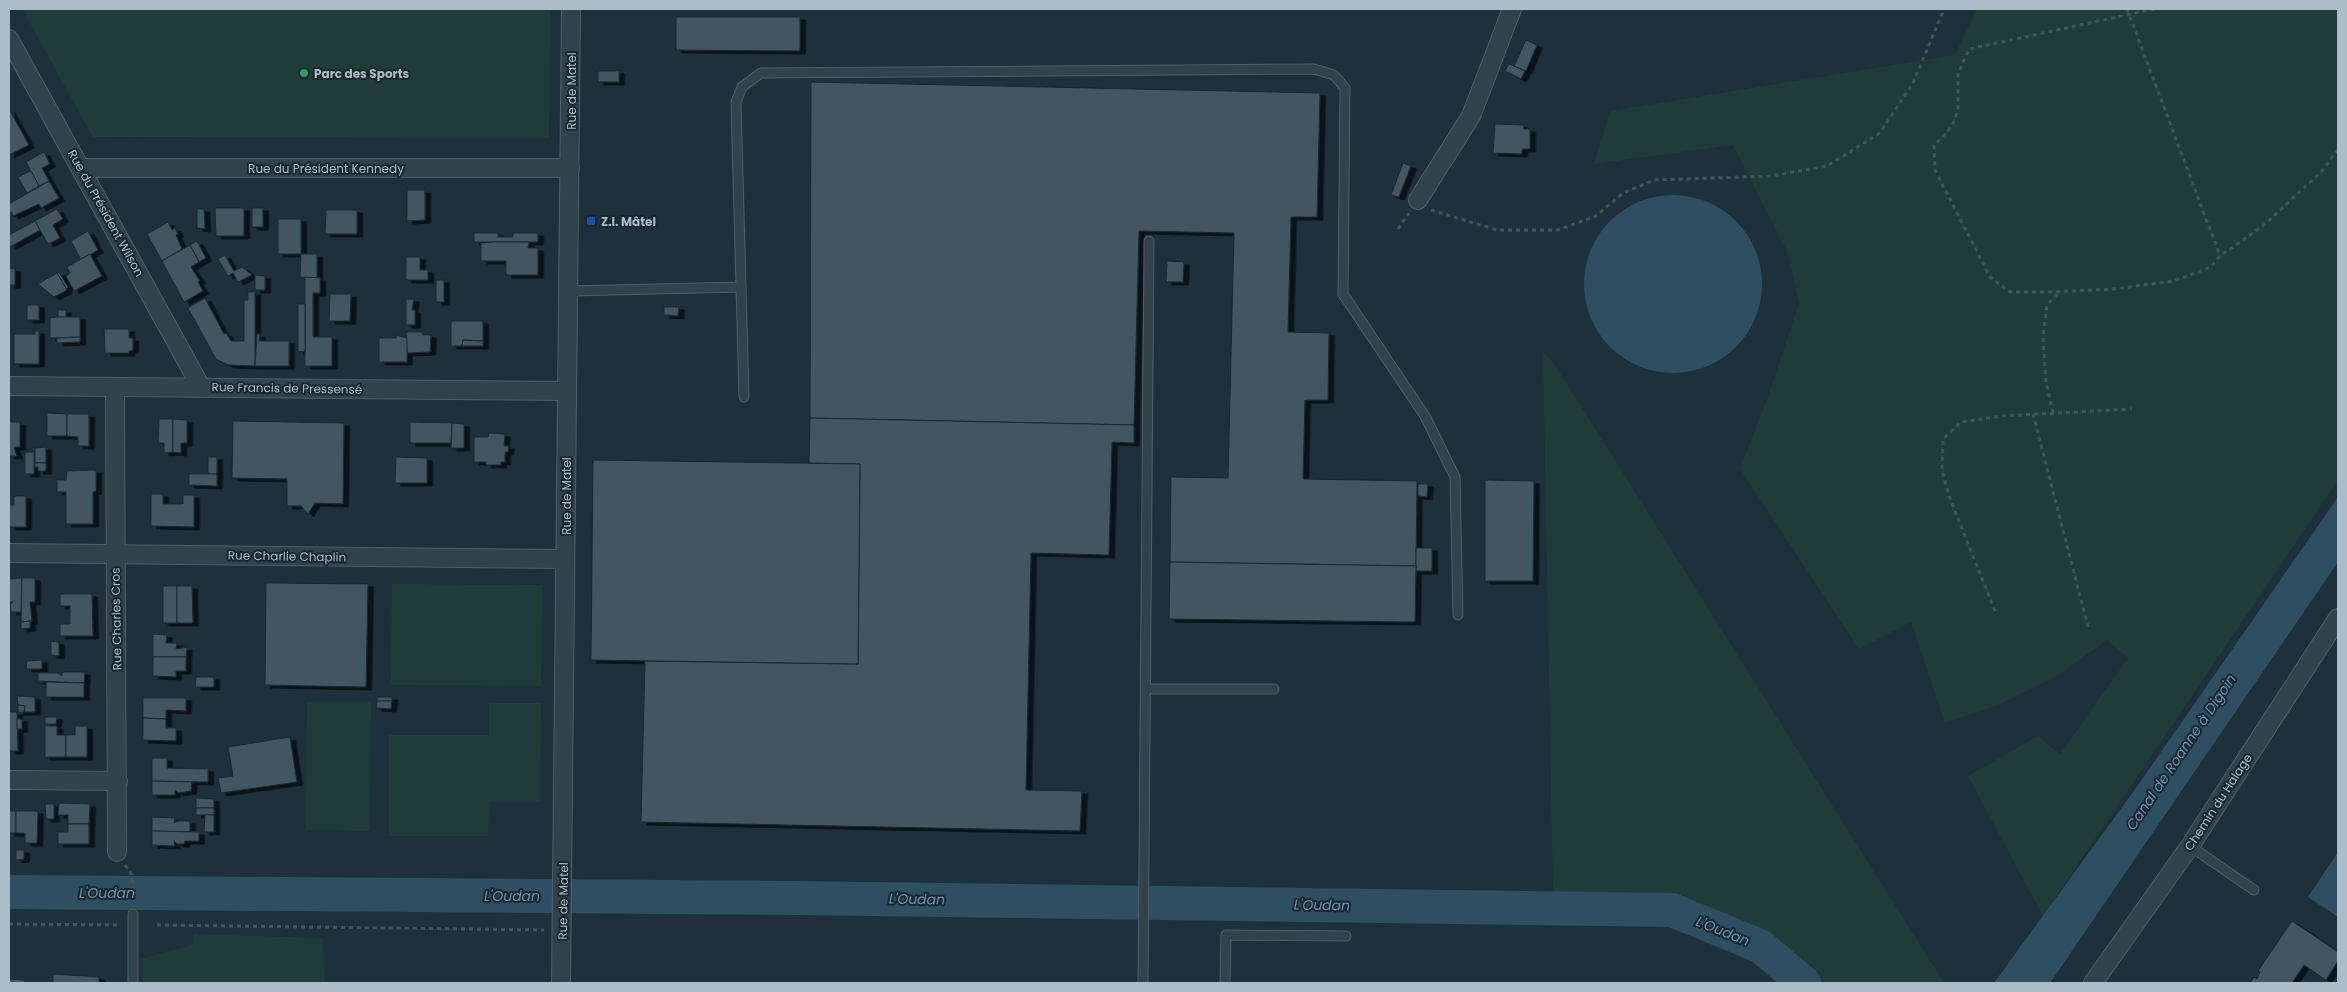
<svg xmlns="http://www.w3.org/2000/svg" width="2347" height="992" font-family="Poppins,sans-serif">
<defs>
<filter id="shadow"><feDropShadow dx="5.5" dy="3" stdDeviation="0" flood-color="#0009"/></filter>
</defs>
<rect width="100%" height="100%" fill="#1e303b"/>
<g fill="#203c39">
<polygon points="22,9 550,9 549,138 93,137"/>
<polygon points="1977,9 2338,9 2338,480 2043,916 1968,776 2038,736 2060,754 2128,658 2107,640 2055,677 1996,706 1945,723 1911,622 1859,649 1740,469 1769,394 1799,303 1788,253 1733,145 1594,164 1610,111 1955,55"/>
<polygon points="1543,352 1555,365 1944,983 1824,983 1765,934 1683,895 1553,896"/>
<polygon points="392,584 542,585 541,686 391,685"/>
<polygon points="307,702 371,702 370,831 306,830"/>
<polygon points="489,703 541,703 540,802 489,802 488,836 389,836 389,735 489,735"/>
<polygon points="193,934 323,938 325,983 142,983 141,959 192,945"/>
</g>
<g fill="#2e4f62">
<circle cx="1673" cy="284" r="89"/>
<polygon points="2338,497 2338,562 2050,983 1994,983 2136,788"/>
<polygon points="2338,852 2338,917 2308,897"/>
</g>
<g fill="none" stroke-linecap="round" stroke-linejoin="round">
<polyline stroke="#2e4f62" stroke-width="34" points="9,892 796,898 1672,910 1760,946 1804,983"/>
</g>
<g fill="#425762" stroke="#1a2831" filter="url(#shadow)">
<polygon points="676,17 800,17 800,51 676,50"/>
<polygon points="1526,40 1537,45 1526,71 1514,66"/>
<polygon points="1509,64 1525,71 1521,79 1505,71"/>
<rect x="598" y="71" width="21" height="11"/>
<polygon points="811,82 1320,93 1317,217 1291,217 1288,332 1329,333 1328,400 1305,400 1303,479 1417,481 1416,566 1170,562 1171,477 1228,478 1234,233 1139,231 1134,425 810,418"/>
<polygon points="9,109 29,145 9,155"/>
<polygon points="1495,124 1523,125 1524,129 1530,129 1530,149 1522,149 1522,154 1493,153"/>
<polygon points="44,152 50,164 42,168 49,181 39,186 26,162"/>
<polygon points="1403,163 1411,166 1399,197 1391,195"/>
<polygon points="31,171 39,186 27,193 18,177"/>
<polygon points="49,181 59,198 41,208 39,204 13,216 11,212 9,214 9,204"/>
<polygon points="407,190 425,190 425,220 407,221"/>
<polygon points="215,208 244,208 244,236 216,236"/>
<rect x="252" y="208" width="11" height="19"/>
<polygon points="57,209 63,219 53,225 60,238 48,244 35,221"/>
<polygon points="197,209 204,209 205,229 197,228"/>
<polygon points="326,210 357,210 357,234 325,234"/>
<rect x="278" y="219" width="23" height="35"/>
<polygon points="35,221 40,230 10,247 9,235"/>
<polygon points="168,222 172,230 175,228 178,234 176,235 182,249 162,261 147,234"/>
<polygon points="88,231 98,250 81,260 71,241"/>
<polygon points="474,233 498,233 498,237 513,237 513,233 538,233 538,242 474,242"/>
<polygon points="197,241 206,258 199,262 190,245"/>
<polygon points="493,242 529,242 528,248 538,248 538,275 506,275 506,261 481,261 481,243"/>
<polygon points="190,245 199,262 191,267 200,281 198,282 203,291 184,302 162,261"/>
<polygon points="90,254 102,276 74,291 66,276 70,273 67,267"/>
<polygon points="301,254 317,254 317,278 300,277"/>
<polygon points="225,255 234,271 242,267 252,275 238,282 233,273 228,276 218,259"/>
<polygon points="406,257 420,257 420,270 428,270 428,280 406,280"/>
<polygon points="1167,261 1184,262 1183,282 1166,282"/>
<polygon points="9,268 15,269 15,285 9,285"/>
<polygon points="59,272 68,287 66,289 57,273"/>
<polygon points="57,273 67,290 54,297 38,284"/>
<polygon points="255,275 265,276 265,290 255,290"/>
<polygon points="305,277 320,278 320,293 313,293 313,337 332,337 332,366 305,366"/>
<rect x="436" y="280" width="8" height="22"/>
<polygon points="248,292 255,292 255,366 228,365 216,359 188,308 205,298 224,334 226,333 231,341 244,341 244,300 248,300"/>
<polygon points="330,294 351,294 350,321 329,321"/>
<polygon points="406,299 414,299 412,310 415,310 415,325 406,325"/>
<polygon points="298,304 305,304 305,351 298,352"/>
<rect x="27" y="305" width="12" height="15"/>
<polygon points="664,307 679,307 678,316 664,315"/>
<rect x="58" y="310" width="8" height="7"/>
<polygon points="58,317 80,317 80,337 50,338 50,318"/>
<polygon points="451,321 483,321 483,341 463,340 462,346 451,346"/>
<polygon points="104,329 129,329 129,338 133,338 133,350 129,351 129,353 105,353"/>
<polygon points="35,331 39,331 39,364 14,364 14,334 35,334"/>
<polygon points="406,332 422,332 423,335 431,335 430,352 407,353"/>
<polygon points="257,334 260,334 259,341 289,341 289,366 255,366"/>
<polygon points="396,335 407,338 407,362 379,362 379,338 396,338"/>
<polygon points="80,337 80,342 57,343 57,338"/>
<polygon points="463,340 483,341 483,346 462,346"/>
<polygon points="47,413 67,414 67,436 47,436"/>
<polygon points="67,414 89,414 89,446 78,446 78,437 67,436"/>
<polygon points="810,418 1134,425 1134,443 1112,442 1109,555 1031,553 1026,790 1082,791 1080,831 641,822 645,661 858,664 860,464 809,463"/>
<polygon points="159,419 173,419 173,452 164,453 164,443 158,443"/>
<polygon points="173,419 187,420 187,443 181,443 181,453 173,452"/>
<polygon points="233,421 344,423 343,504 315,503 308,514 301,506 287,506 287,479 232,478"/>
<polygon points="9,422 20,422 20,447 14,447 17,456 9,456"/>
<polygon points="410,422 452,423 451,443 410,443"/>
<polygon points="452,423 464,424 464,448 451,448"/>
<polygon points="489,433 505,434 504,446 509,446 508,452 505,452 505,462 501,462 501,465 486,465 486,462 474,462 474,437 488,437"/>
<polygon points="46,447 46,463 35,463 35,448"/>
<rect x="25" y="452" width="9" height="22"/>
<rect x="208" y="457" width="9" height="17"/>
<polygon points="396,457 427,458 427,483 395,483"/>
<polygon points="593,460 860,464 858,664 591,660"/>
<polygon points="35,463 46,463 46,471 38,471 38,467 34,467"/>
<polygon points="96,470 96,491 93,492 93,524 66,524 66,492 57,492 57,480 66,480 67,471"/>
<polygon points="189,474 217,474 217,486 189,485"/>
<polygon points="1485,480 1534,481 1533,581 1485,581"/>
<polygon points="1418,484 1428,484 1427,497 1418,496"/>
<polygon points="151,494 163,494 163,504 183,504 183,495 194,495 194,527 151,526"/>
<polygon points="14,496 26,496 26,527 9,527 9,505 14,505"/>
<rect x="1416" y="548" width="16" height="23"/>
<polygon points="1170,562 1416,566 1415,622 1169,619"/>
<polygon points="22,578 21,612 11,612 10,605 13,602 9,602 9,579"/>
<polygon points="22,578 35,578 35,602 30,602 32,621 21,622"/>
<polygon points="266,583 368,584 366,687 265,685"/>
<rect x="163" y="586" width="14" height="37"/>
<polygon points="177,586 192,586 193,623 177,623"/>
<polygon points="60,594 92,594 93,636 60,636 60,624 70,624 70,606 60,606"/>
<polygon points="30,621 30,628 21,629 21,622"/>
<polygon points="153,634 167,635 166,643 177,643 176,649 187,647 186,657 153,657"/>
<polygon points="51,641 59,642 59,656 51,655"/>
<polygon points="153,657 186,657 186,671 176,671 176,677 153,676"/>
<polygon points="42,660 42,669 26,669 27,661"/>
<polygon points="62,672 85,672 84,683 38,681 38,673 58,673 62,676"/>
<polygon points="196,677 214,677 214,687 195,687"/>
<polygon points="46,682 84,683 84,697 46,697"/>
<polygon points="17,696 35,697 35,712 24,712 25,706 18,705"/>
<rect x="377" y="697" width="15" height="4"/>
<polygon points="143,698 186,698 186,711 166,710 166,719 143,718"/>
<polygon points="377,701 392,701 391,709 376,708"/>
<polygon points="18,705 25,706 24,712 18,712"/>
<polygon points="9,712 17,712 18,751 9,751"/>
<polygon points="45,717 57,717 56,724 45,724"/>
<polygon points="143,718 166,719 166,728 176,728 176,741 143,740"/>
<rect x="17" y="719" width="5" height="10"/>
<polygon points="45,726 57,726 57,735 66,735 66,757 45,757"/>
<polygon points="75,726 87,726 87,757 66,757 66,735 75,735"/>
<polygon points="290,737 297,782 221,793 218,778 233,776 228,747"/>
<polygon points="152,758 167,758 167,768 208,769 208,782 152,781"/>
<polygon points="152,781 192,782 191,791 178,793 175,790 175,795 152,795"/>
<polygon points="196,798 214,799 214,808 196,808"/>
<polygon points="59,803 90,804 89,824 68,824 68,815 58,815"/>
<polygon points="45,804 54,804 54,819 46,819"/>
<rect x="196" y="808" width="18" height="7"/>
<rect x="9" y="811" width="7" height="22"/>
<polygon points="16,811 38,811 37,843 25,843 25,833 16,833"/>
<polygon points="205,815 214,815 214,832 204,832"/>
<polygon points="152,817 175,818 174,823 177,821 190,821 190,832 152,831"/>
<polygon points="68,824 89,824 89,844 58,844 58,832 68,832"/>
<polygon points="152,831 199,832 199,841 185,841 184,844 177,844 174,841 175,846 152,845"/>
<polygon points="16,850 24,850 24,859 16,860"/>
<polygon points="2292,921 2338,952 2338,961 2326,980 2304,965 2292,983 2250,983 2254,977 2257,979 2260,972 2258,971"/>
<polygon points="53,974 99,977 99,983 53,983"/>
<polygon points="9,979 25,980 25,983 9,983"/>
</g>
<g fill="none" stroke-linecap="round" stroke-linejoin="round">
<g stroke="#505f68" stroke-width="11">
<g id="lane">
<polyline points="569,291 741,287"/>
<polyline points="744,397 736,102 742,87 761,73 1314,69 1334,75 1345,88 1343,294 1425,416 1455,477 1458,615"/>
<polyline points="1146,689 1274,689"/>
<polyline points="2190,846 2254,890"/>
<polyline points="133,983 133,914"/>
<polyline points="1143,983 1149,241"/>
<polyline points="1225,983 1226,935 1346,936"/>
</g>
</g>
<g stroke="#505f68" stroke-width="20">
<g id="street">
<polyline points="9,39 201,387"/>
<polyline points="81,168 570,168"/>
<polyline points="1418,200 1471,116 1512,9"/>
<polyline points="9,386 566,391"/>
<polyline points="115,387 117,852"/>
<polyline points="9,553 565,559"/>
<polyline points="9,780 118,781"/>
<polyline points="561,983 571,9"/>
<polyline points="2093,983 2190,846 2338,618"/>
</g>
</g>
<g stroke="#3e5855" stroke-width="3" stroke-dasharray="4 4" stroke-linecap="butt">
<polyline points="2127,9 2220,256"/>
<polyline points="2154,9 1969,49 1958,74 1958,110 1952,126 1934,146 1935,170 1990,277 2010,292 2048,292 2114,289 2174,281 2211,267 2220,256 2264,225 2322,171 2338,149"/>
<polyline points="1431,210 1497,230 1558,230 1596,216 1623,193 1654,180 1772,176 1827,166 1880,133 1913,83 1944,9"/>
<polyline points="1398,229 1409,213"/>
<polyline points="2053,413 2046,382 2043,337 2047,305 2059,292"/>
<polyline points="2033,414 2088,627"/>
<polyline points="1995,611 1949,496 1942,471 1943,439 1961,422 2002,416 2132,409"/>
<polyline points="125,865 132,875 133,901"/>
<polyline points="9,924 120,925"/>
<polyline points="157,925 544,930"/>
</g>
<use href="#lane" stroke="#32424b" stroke-width="9"/>
<use href="#street" stroke="#32424b" stroke-width="18"/>
</g>
<circle fill="#2e9e5b" stroke="#18262f" stroke-width="2" cx="304" cy="73" r="5"/>
<rect fill="#1a4fb4" stroke="#18262f" stroke-width="2" x="586" y="216" width="10" height="10" rx="2.5"/>
<g text-anchor="middle" dominant-baseline="central" stroke-width="4" stroke-linejoin="round" paint-order="stroke">
<g font-size="12" font-weight="bold" fill="#adbdc7" stroke="#18262f" text-anchor="start">
<text x="314" y="73">Parc des Sports</text>
<text x="601" y="221">Z.I. Mâtel</text>
</g>
<g font-size="12" fill="#adbdc7" stroke="#18262f">
<text transform="translate(571 91) rotate(-90)">Rue de Matel</text>
<text x="326" y="168">Rue du Président Kennedy</text>
<text transform="translate(106 213) rotate(61)">Rue du Président Wilson</text>
<text transform="translate(287 388) rotate(1)">Rue Francis de Pressensé</text>
<text transform="translate(566 496) rotate(-90)">Rue de Matel</text>
<text transform="translate(287 556) rotate(1)">Rue Charlie Chaplin</text>
<text transform="translate(116 619) rotate(-91)">Rue Charles Cros</text>
<text transform="translate(2218 802) rotate(-57)">Chemin du Halage</text>
<text transform="translate(563 901) rotate(-89)">Rue de Matel</text>
</g>
<g font-size="14" font-style="italic" fill="#6996af" stroke="#18262f">
<text transform="translate(2181 752) rotate(-56)">Canal de Roanne à Digoin</text>
<text x="107" y="893">L'Oudan</text>
<text x="512" y="896">L'Oudan</text>
<text transform="translate(917 899) rotate(1)">L'Oudan</text>
<text transform="translate(1322 905) rotate(1)">L'Oudan</text>
<text transform="translate(1723 931) rotate(22)">L'Oudan</text>
</g>
</g>
<rect width="2347" height="992" fill="none" stroke="#adbdc7" stroke-width="20"/>
</svg>
